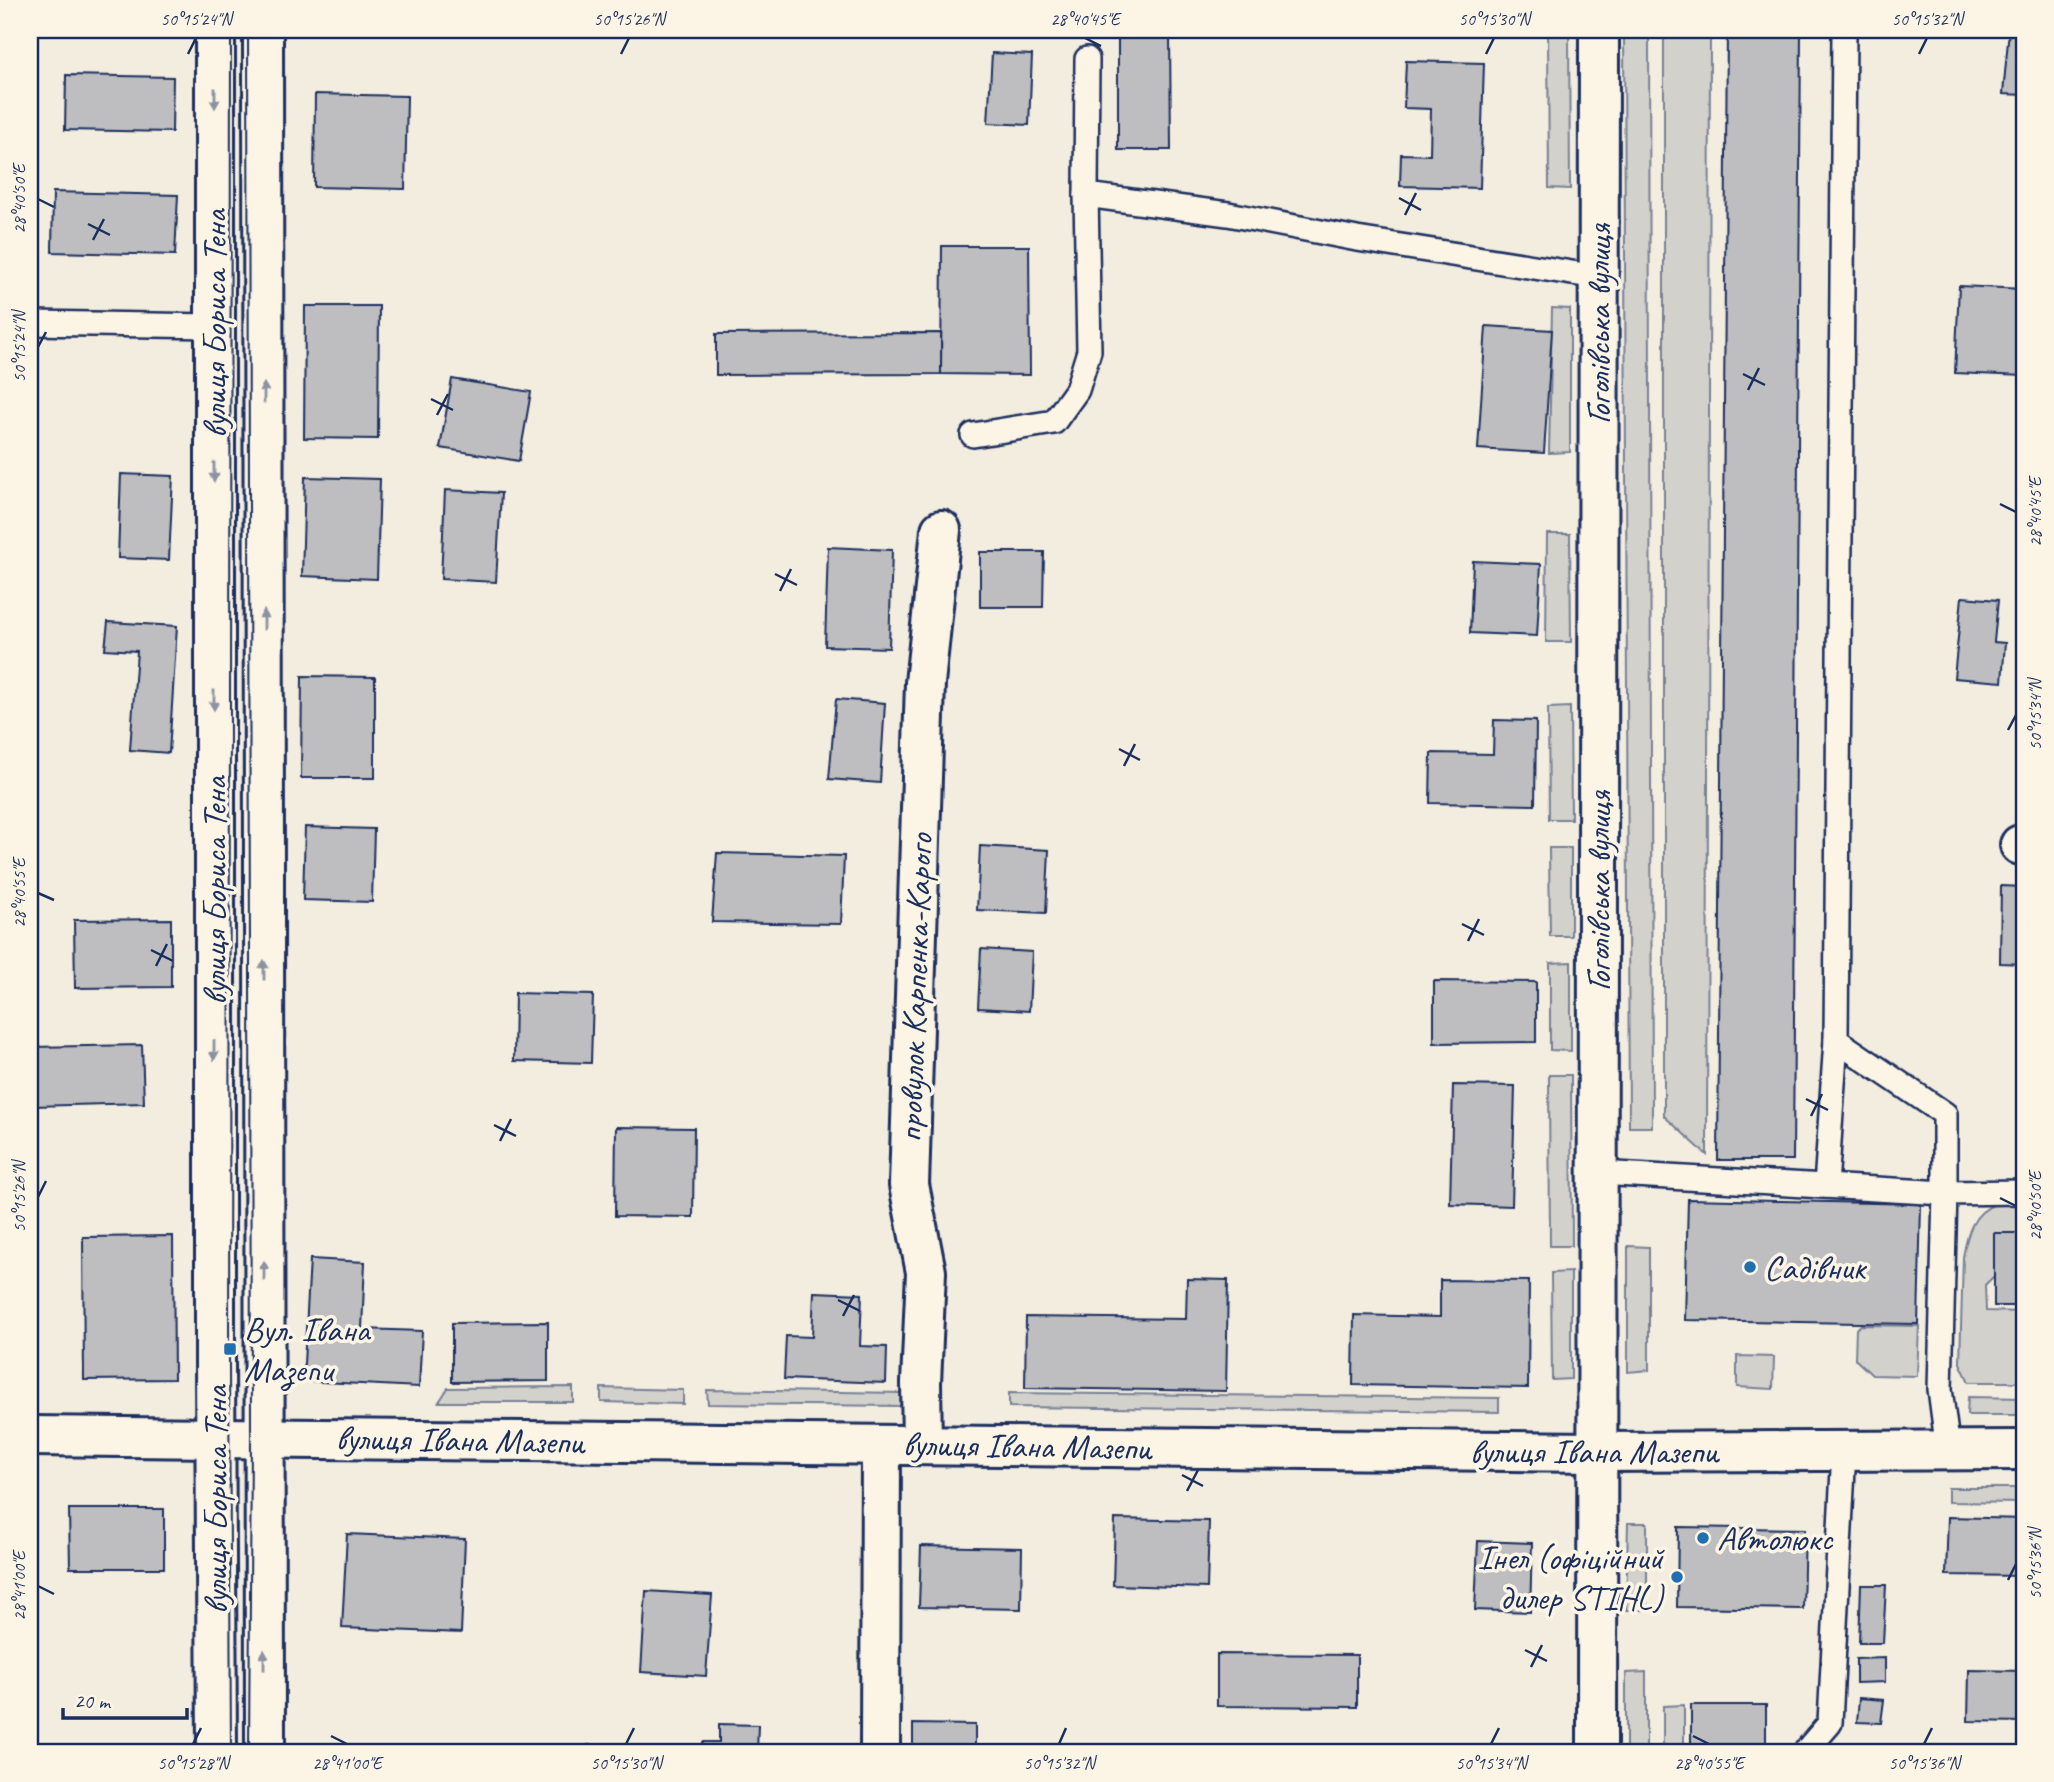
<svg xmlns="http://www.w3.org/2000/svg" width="2054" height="1782" font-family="Caveat,sans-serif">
<rect width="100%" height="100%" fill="#f3ede0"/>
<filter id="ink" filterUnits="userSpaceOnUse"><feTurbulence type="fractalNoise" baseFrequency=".0143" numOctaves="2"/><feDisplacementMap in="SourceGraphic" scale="14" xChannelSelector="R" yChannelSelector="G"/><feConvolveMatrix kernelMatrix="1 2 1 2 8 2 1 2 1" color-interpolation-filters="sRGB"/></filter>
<g filter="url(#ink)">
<g fill="#d3d1cc" stroke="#778095" stroke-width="2">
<polygon points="1548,30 1569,30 1570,189 1549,188"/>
<polygon points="1624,30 1649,30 1652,1127 1629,1127"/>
<polygon points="1664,30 1710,30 1707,1155 1664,1116"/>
<polygon points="1552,308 1570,309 1570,452 1549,453"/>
<polygon points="1547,534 1570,534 1571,642 1546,642"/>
<polygon points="1570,707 1571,819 1549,819 1548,708"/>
<polygon points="1549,848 1571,848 1571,936 1550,936"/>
<polygon points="1571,962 1571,1051 1550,1050 1550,963"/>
<polygon points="1549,1075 1571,1075 1572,1246 1550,1246"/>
<path d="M1996 1204 2024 1205V1234H1998L1996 1274 1985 1285 1986 1311 2024 1312V1382H1969L1960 1363 1963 1257C1967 1235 1972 1212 1996 1204Z"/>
<polygon points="1628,1246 1649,1247 1649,1370 1628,1372"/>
<polygon points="1571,1272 1571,1379 1552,1380 1551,1273"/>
<polygon points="1861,1325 1919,1326 1917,1376 1872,1375 1855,1359 1856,1329"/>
<polygon points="1737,1356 1774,1357 1773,1389 1737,1387"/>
<polygon points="573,1387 573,1402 439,1402 448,1388"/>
<polygon points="601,1388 683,1390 683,1404 601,1402"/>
<polygon points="707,1390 904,1393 903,1406 708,1404"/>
<polygon points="1009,1393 1499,1398 1499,1412 1009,1407"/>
<polygon points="1968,1397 2024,1398 2024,1415 1967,1415"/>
<polygon points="1948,1488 2024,1488 2024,1503 1948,1502"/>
<polygon points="1628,1523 1647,1523 1647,1610 1626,1610"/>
<polygon points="1646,1672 1646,1752 1626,1752 1626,1673"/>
<polygon points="1684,1705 1684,1752 1663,1752 1663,1706"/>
</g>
<g fill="#bebec0" stroke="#1b2f5e" stroke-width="2">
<polygon points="1727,30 1801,30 1793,1160 1718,1160"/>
<polygon points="2009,30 2024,30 2024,95 2003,94"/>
<polygon points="1118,35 1170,35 1171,150 1118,150"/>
<polygon points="992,53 1032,55 1029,125 988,123"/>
<polygon points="1406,61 1484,63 1480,188 1400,186 1401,154 1430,155 1431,109 1404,108"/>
<polygon points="66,75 173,77 172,132 65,130"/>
<polygon points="315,94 407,96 405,189 314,187"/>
<polygon points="2019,123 2024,123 2024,156 2016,156"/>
<polygon points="53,192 178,195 175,255 52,252"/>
<polygon points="942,246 1029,246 1030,375 941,374"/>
<polygon points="1959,286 2024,289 2024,376 1955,373"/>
<polygon points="305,306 379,306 378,439 304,438"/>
<polygon points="1486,326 1552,330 1544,453 1478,449"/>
<polygon points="941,333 941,374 716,375 716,334"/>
<polygon points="452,379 531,392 519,461 440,448"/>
<polygon points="121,474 173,476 169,560 118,558"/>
<polygon points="305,477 380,479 377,579 302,576"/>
<polygon points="445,490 501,493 496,582 441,579"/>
<polygon points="828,547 892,550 889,648 825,646"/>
<polygon points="980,552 1044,552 1043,607 980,607"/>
<polygon points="1473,561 1541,564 1537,636 1470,633"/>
<polygon points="1962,597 1998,600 1994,642 2005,643 2002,682 1954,678"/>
<polygon points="108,622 177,626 169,753 130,750 137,651 105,649"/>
<polygon points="302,676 375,677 375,778 301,778"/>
<polygon points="836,699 885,703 880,783 829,779"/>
<polygon points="1494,720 1536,721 1535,805 1430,803 1431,753 1493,754"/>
<polygon points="305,827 374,829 372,902 303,900"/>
<polygon points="980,846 1049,850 1046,913 977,910"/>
<polygon points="717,853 844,856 841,924 712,922"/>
<polygon points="2001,886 2024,887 2024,964 2000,963"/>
<polygon points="171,919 171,987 75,988 74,920"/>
<polygon points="981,949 1032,952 1029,1011 978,1008"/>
<polygon points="1434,981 1536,982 1536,1042 1434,1043"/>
<polygon points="515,993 593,995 591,1063 514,1061"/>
<polygon points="142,1045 144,1103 33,1106 31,1047"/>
<polygon points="1453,1085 1515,1086 1512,1206 1450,1204"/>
<polygon points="616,1127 694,1128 693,1217 615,1216"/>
<polygon points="1688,1199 1921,1204 1918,1324 1685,1320"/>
<rect x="1994" y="1233" width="30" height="73"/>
<polygon points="173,1236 174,1379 84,1380 83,1237"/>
<polygon points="310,1259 365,1262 362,1329 422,1331 419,1387 303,1381"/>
<polygon points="1187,1279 1228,1280 1226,1391 1025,1388 1026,1317 1186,1319"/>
<polygon points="1440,1280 1529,1281 1528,1388 1353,1385 1354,1315 1440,1317"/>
<polygon points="814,1292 862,1294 860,1346 887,1347 886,1383 784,1379 786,1336 812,1337"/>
<polygon points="548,1322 548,1381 452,1382 452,1323"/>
<polygon points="69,1509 164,1509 164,1568 70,1568"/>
<polygon points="1948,1517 2024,1519 2024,1576 1946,1575"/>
<polygon points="1115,1519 1209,1521 1207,1588 1113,1585"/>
<polygon points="1678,1527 1805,1529 1803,1609 1677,1607"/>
<polygon points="347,1534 465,1539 461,1633 342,1628"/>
<polygon points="1478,1541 1532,1543 1530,1612 1475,1610"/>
<polygon points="921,1546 1022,1548 1021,1609 919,1607"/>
<polygon points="1861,1585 1886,1585 1883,1643 1859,1643"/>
<polygon points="646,1591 712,1595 706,1676 641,1672"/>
<polygon points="1217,1654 1357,1655 1357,1707 1217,1706"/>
<polygon points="1885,1658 1885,1682 1856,1683 1856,1659"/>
<polygon points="1969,1670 2024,1671 2024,1722 1968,1721"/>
<polygon points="1859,1698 1884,1700 1881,1723 1857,1722"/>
<rect x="1691" y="1705" width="75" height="47"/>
<polygon points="719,1724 758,1725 757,1752 702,1752 703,1742 719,1742"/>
<polygon points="913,1724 975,1725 975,1752 913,1752"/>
<polygon points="588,1745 633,1747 633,1752 588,1752"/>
</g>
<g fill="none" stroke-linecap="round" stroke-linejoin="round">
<g stroke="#1b2f5e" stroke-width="28">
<g id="service">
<polyline points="1844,30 1836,1040 1945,1114 1945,1193 1940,1389 1948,1450"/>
<polyline points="1086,195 1087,59"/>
<polyline points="30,323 214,326"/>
<polyline points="973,435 1054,422 1077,390 1089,351 1086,195 1228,214 1357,239 1597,277"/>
<polyline points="1599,1173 1945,1193 2024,1192"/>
<polyline points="1826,1186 1836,1040"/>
<polyline points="1805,1752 1830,1723 1844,1450"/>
</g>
</g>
<g stroke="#1b2f5e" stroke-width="44">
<g id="minor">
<polyline points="2020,845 2024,845"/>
<polyline points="922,1444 921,1383 926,1272 909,1185 925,683 941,530"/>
<polyline points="880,1752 881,1445"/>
</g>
</g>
<g stroke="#1b2f5e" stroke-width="44">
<g id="tertiary">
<polyline points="215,30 215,1363 217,1752"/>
<polyline points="263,30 265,1752"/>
<polyline points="1597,1752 1599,30"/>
</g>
</g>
<g stroke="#1b2f5e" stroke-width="44">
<polyline id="secondary" points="30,1436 1598,1452 2024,1450"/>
</g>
<use href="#service" stroke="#fcf5e5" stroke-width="23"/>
<use href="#minor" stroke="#fcf5e5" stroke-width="38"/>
<use href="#tertiary" stroke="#fcf5e5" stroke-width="38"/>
<use href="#secondary" stroke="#fcf5e5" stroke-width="38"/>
<g stroke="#1b2f5e" stroke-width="2">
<polyline points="231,30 229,1363 231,1752"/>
<polyline points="248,30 251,1438 249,1752"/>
</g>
</g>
<defs><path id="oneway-solid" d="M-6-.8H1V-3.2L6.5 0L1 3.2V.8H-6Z" transform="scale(1.75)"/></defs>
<g fill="#8c92a2">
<use href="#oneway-solid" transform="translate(215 98) rotate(90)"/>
<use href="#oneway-solid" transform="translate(264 393) rotate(-90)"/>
<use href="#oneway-solid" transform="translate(214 472) rotate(90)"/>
<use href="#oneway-solid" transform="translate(264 620) rotate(-90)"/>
<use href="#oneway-solid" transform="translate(214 700) rotate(90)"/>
<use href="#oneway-solid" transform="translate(264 970) rotate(-90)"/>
<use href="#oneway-solid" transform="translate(214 1050) rotate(90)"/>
<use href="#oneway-solid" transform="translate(264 1271) rotate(-90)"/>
<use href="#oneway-solid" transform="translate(264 1660) rotate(-90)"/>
</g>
</g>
<path fill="none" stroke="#1b2f5e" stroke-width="2.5" d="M1085 38 1101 46M188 54 196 38M621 54 629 38M1486 54 1494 38M1919 54 1927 38M1399 198 1421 210M38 199 54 207M1405 215 1416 193M88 224 110 235M93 240 104 219M38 347 46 332M1743 374 1765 385M1748 390 1759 368M431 399 453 410M437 415 448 394M2000 504 2016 512M775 574 797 585M780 591 791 569M2008 730 2016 715M1119 749 1140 760M1124 766 1135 744M38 893 54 900M1462 924 1484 935M1468 941 1479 919M151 950 173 961M156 966 167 944M1806 1099 1828 1110M1811 1116 1822 1094M494 1125 516 1136M500 1141 511 1119M38 1197 46 1181M2000 1198 2016 1206M838 1300 860 1311M843 1316 854 1295M1182 1475 1203 1486M1187 1491 1198 1470M2008 1580 2016 1564M38 1586 54 1594M1525 1650 1547 1661M1531 1667 1542 1645M331 1736 347 1744M1693 1736 1709 1744M193 1744 201 1728M626 1744 634 1728M1059 1744 1066 1728M1491 1744 1499 1728M1924 1744 1932 1728"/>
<g fill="#1f6fb2" stroke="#fcf5e5" stroke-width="2.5">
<circle cx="1750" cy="1267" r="7"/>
<rect x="223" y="1342" width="14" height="14" rx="3.5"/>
<circle cx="1703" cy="1538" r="7"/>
<circle cx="1677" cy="1577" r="7"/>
</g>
<g text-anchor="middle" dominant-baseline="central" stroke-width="7" stroke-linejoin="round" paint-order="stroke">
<g font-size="35" fill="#1b2f5e" stroke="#fcf5e5">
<text transform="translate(214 324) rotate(-90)">вулиця Бориса Тена</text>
<text transform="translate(1598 324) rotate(-90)">Гоголівська вулиця</text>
<text transform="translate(214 891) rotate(-90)">вулиця Бориса Тена</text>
<text transform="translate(1598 891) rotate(-90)">Гоголівська вулиця</text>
<text transform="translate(915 988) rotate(-88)">провулок Карпенка-Карого</text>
<text transform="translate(460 1440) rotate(1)">вулиця Івана Мазепи</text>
<text transform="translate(1027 1446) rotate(1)">вулиця Івана Мазепи</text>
<text x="1594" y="1451">вулиця Івана Мазепи</text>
<text transform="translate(215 1500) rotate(-90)">вулиця Бориса Тена</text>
</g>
<g font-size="35" fill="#1b2f5e" stroke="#fcf5e5" text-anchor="start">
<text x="1764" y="1267">Садівник</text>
<text x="244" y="1329">Вул. Івана<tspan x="244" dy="40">Мазепи</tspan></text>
<text x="1717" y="1538">Автолюкс</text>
<text x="1663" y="1557" text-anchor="end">Інел (офіційний<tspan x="1663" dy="40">дилер STIHL)</tspan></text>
</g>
</g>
<rect width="2054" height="1782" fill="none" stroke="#fcf5e5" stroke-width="77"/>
<path d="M63 1708v10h124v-10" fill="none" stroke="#1b2f5e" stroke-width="3.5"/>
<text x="74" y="1708" font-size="21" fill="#1b2f5e" stroke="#fcf5e5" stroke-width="5" paint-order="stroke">20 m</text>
<rect x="38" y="38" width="1978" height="1706" fill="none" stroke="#1b2f5e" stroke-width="2.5"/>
<g font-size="18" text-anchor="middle" fill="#1b2f5e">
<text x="196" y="25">50°15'24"N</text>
<text x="629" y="25">50°15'26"N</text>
<text x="1085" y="25">28°40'45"E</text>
<text x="1494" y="25">50°15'30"N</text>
<text x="1927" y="25">50°15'32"N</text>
<text transform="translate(19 199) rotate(-90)" y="6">28°40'50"E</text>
<text transform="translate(19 347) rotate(-90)" y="6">50°15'24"N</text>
<text transform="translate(2035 512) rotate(-90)" y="6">28°40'45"E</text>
<text transform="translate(2035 715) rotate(-90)" y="6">50°15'34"N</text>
<text transform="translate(19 893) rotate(-90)" y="6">28°40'55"E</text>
<text transform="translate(19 1197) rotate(-90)" y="6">50°15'26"N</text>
<text transform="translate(2035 1206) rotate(-90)" y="6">28°40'50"E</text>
<text transform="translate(2035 1564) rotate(-90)" y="6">50°15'36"N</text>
<text transform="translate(19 1586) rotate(-90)" y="6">28°41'00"E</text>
<text x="193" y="1769">50°15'28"N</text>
<text x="347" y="1769">28°41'00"E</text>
<text x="626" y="1769">50°15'30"N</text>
<text x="1059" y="1769">50°15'32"N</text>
<text x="1491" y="1769">50°15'34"N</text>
<text x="1709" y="1769">28°40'55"E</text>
<text x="1924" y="1769">50°15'36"N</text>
</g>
</svg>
